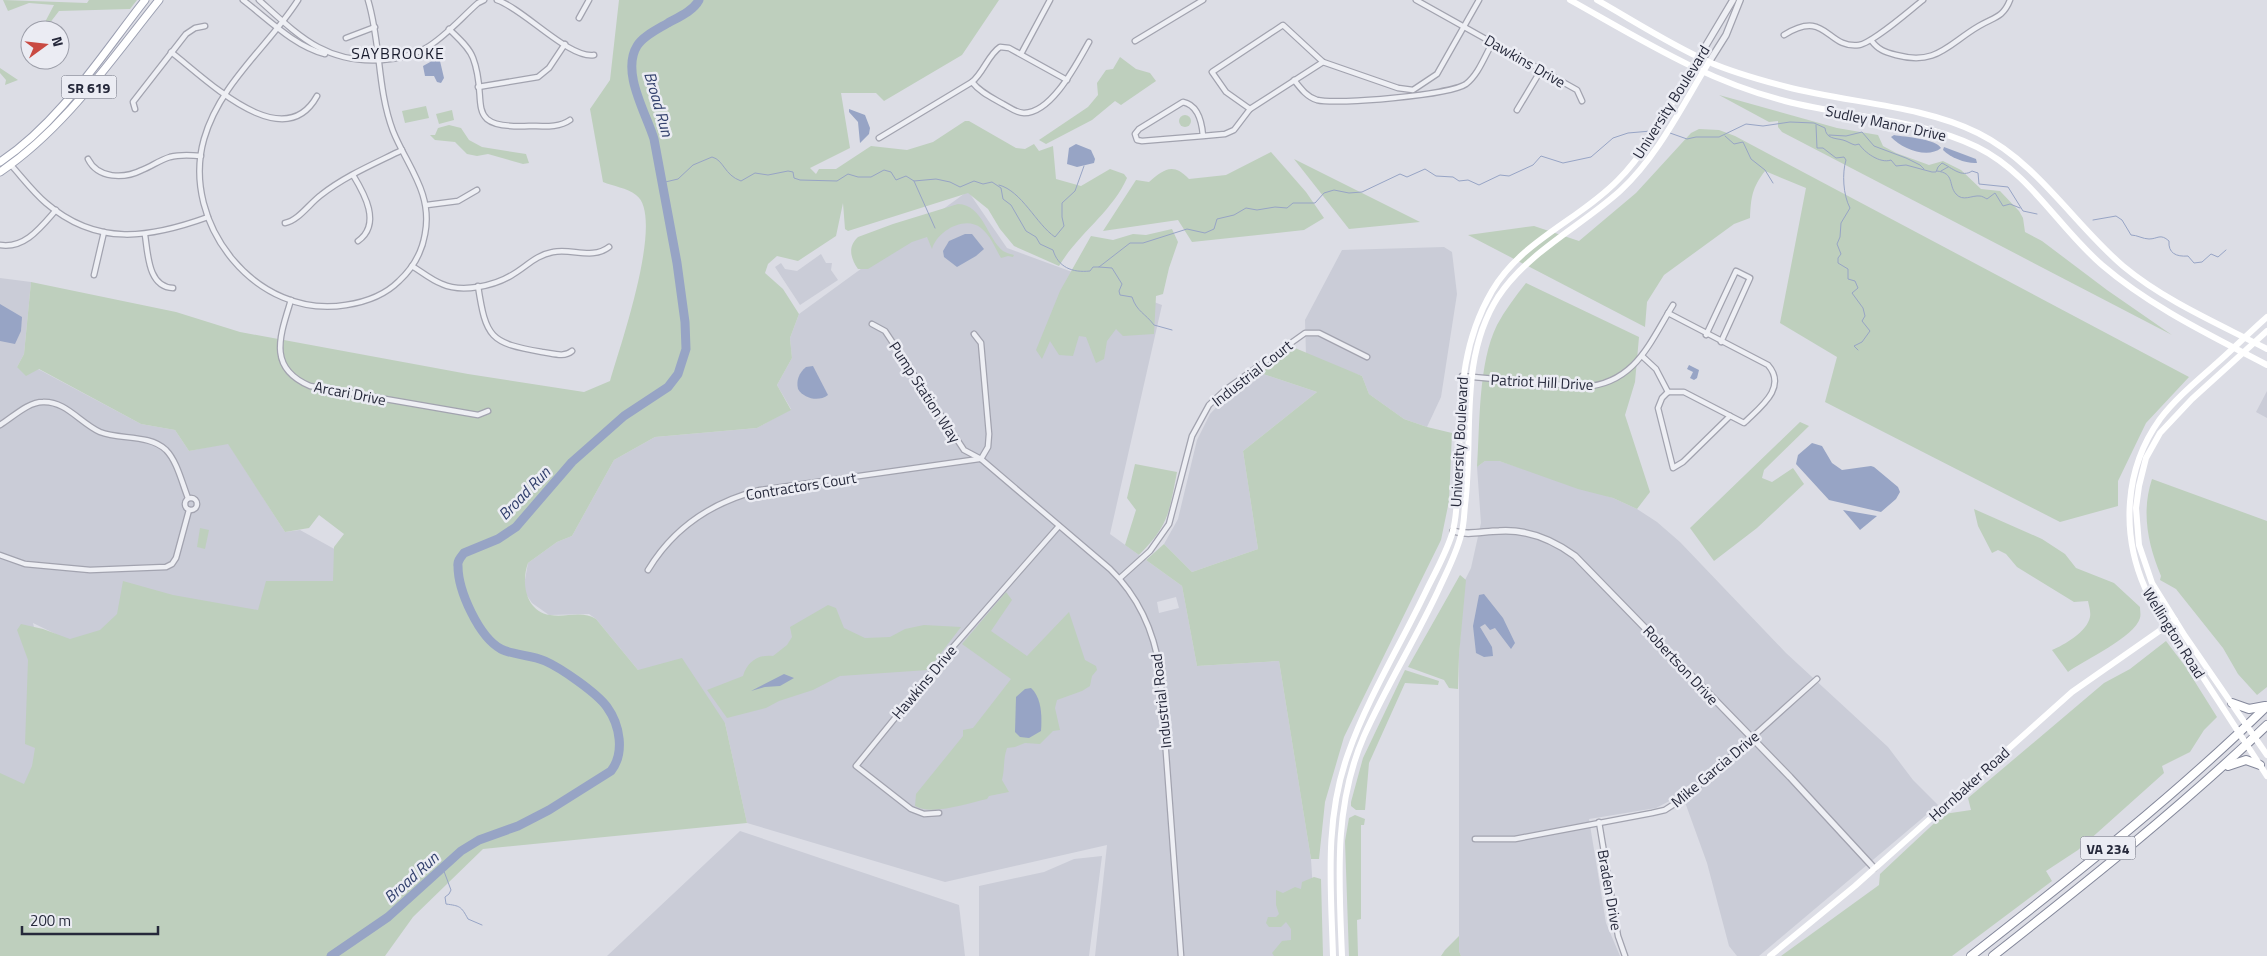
<svg xmlns="http://www.w3.org/2000/svg" width="2267" height="956" font-family="'Titillium Web',sans-serif">
<rect width="100%" height="100%" fill="#dcdde5"/>
<g fill="#caccd7" fill-rule="evenodd">
<path d="M968 191 1007 248 1162 305 1110 534 1182 586 1197 666 1279 661 1311 859 1317 956H1095L1107 845 945 882 747 823 725 723 638 670 596 619 589 614 549 615 532 603 526 594 524 585 528 563 557 542 572 536 614 460 655 437 757 428 791 409 777 385 792 358 790 338 799 314ZM1176 597 1179 608 1159 613 1157 602Z"/>
<polygon points="1444,247 1452,252 1457,294 1441,397 1427,427 1404,419 1369,394 1362,376 1306,356 1305,320 1342,250"/>
<polygon points="821,254 826,263 832,263 831,270 838,280 800,305 775,267 781,263 785,269 797,271"/>
<polygon points="0,278 31,282 24,354 17,367 38,369 141,424 175,430 189,451 228,443 285,532 300,530 347,556 347,599 268,627 74,643 33,623 41,658 37,799 0,781"/>
<polygon points="1260,373 1317,392 1243,451 1258,549 1192,572 1164,544 1178,519 1197,440 1210,414 1227,396"/>
<polygon points="2267,391 2267,418 2256,412"/>
<polygon points="1485,461 1499,461 1613,498 1637,509 1657,522 1680,542 1786,653 1888,747 1913,780 1938,805 1759,956 1737,956 1729,946 1707,863 1686,805 1679,796 1656,808 1589,819 1606,923 1620,956 1461,956 1459,951 1459,655 1464,582 1471,568 1481,523 1477,467"/>
<polygon points="740,831 959,905 965,956 607,956"/>
<polygon points="1102,856 1089,956 979,956 979,886 1044,872 1074,859"/>
</g>
<g fill="#becfbd">
<polygon points="3,0 87,3 89,0 137,0 130,9 59,11 46,28 44,28 44,24 54,5 29,3 8,11"/>
<path d="M619 0H999L962 55 884 101 876 93H841L850 148 810 168 816 174 819 169H836L871 146 907 150 933 142 965 121H969L1016 148 1025 149 1034 144 1039 151 1053 146 1056 179 1081 186 1110 169 1124 174 1127 178C1112 212 1078 234 1059 266L1014 246 1000 229 988 209 968 193 848 231 845 229 843 203 836 236 798 261 777 256 768 264 765 273 783 289 799 314 790 338 792 358 777 385 791 410 757 428 655 437 614 460 572 536 557 542 528 563C521 582 525 611 550 615 566 618 582 610 596 619L638 670 682 658 725 723 747 823 483 849 413 917 385 956H0V773L24 784 32 766 35 748 25 744 28 660 17 630 21 624 43 629 70 639 100 630 117 614 123 581 173 595 258 610 266 581H333L334 547 344 534 319 515 309 528 285 532 228 444 189 451 175 430 141 424 39 369 26 376 17 367 24 354 31 282 176 312 240 332 468 374 584 392 610 381C619 349 666 216 636 195 627 188 613 186 603 182L590 109 610 80Z"/>
<polygon points="1120,57 1136,69 1150,73 1156,81 1121,105 1115,101 1092,120 1046,144 1039,140 1088,107 1098,95 1097,83 1106,70 1113,69"/>
<polygon points="0,68 18,80 5,85 6,80 0,73"/>
<polygon points="1719,95 1837,128 1878,135 1883,146 1896,153 1929,165 1943,161 1961,170 1981,189 2000,191 2019,211 2023,218 2025,232 2042,241 2107,290 2172,335 1782,132 1778,127 1778,121 1769,122"/>
<polygon points="426,106 429,118 405,123 402,111"/>
<polygon points="452,110 454,120 439,124 436,114"/>
<circle cx="1185" cy="121" r="6"/>
<polygon points="449,125 461,128 469,140 482,147 526,154 529,163 523,164 488,154 477,156 467,154 455,142 435,140 430,135 435,135 438,128"/>
<path d="M1699 129 1719 130 1735 136 2189 377 2146 423 2118 481V506L2060 522 1825 402 1837 357 1780 323 1806 188 1765 171C1752 188 1751 197 1750 218L1734 224 1664 275 1647 302 1645 327 1468 235 1534 226 1579 241 1636 193 1691 133Z"/>
<path d="M1271 152 1306 192 1324 218 1304 230 1192 242 1178 220 1103 231 1136 180 1149 182C1164 169 1173 162 1189 179L1226 175Z"/>
<polygon points="1294,159 1420,222 1349,229"/>
<path d="M958 204C983 205 987 238 1003 251 1006 253 1011 254 1014 255L1013 257 1008 256 1001 258C995 248 991 236 981 228 965 215 937 231 932 249L927 237 912 242 868 269H858C851 259 847 247 858 237L893 224Z"/>
<polygon points="1172,229 1178,242 1169,268 1163,294 1156,296 1154,334 1123,336 1116,329 1107,341 1104,359 1096,363 1086,337 1079,336 1073,356 1059,355 1050,341 1042,359 1036,350 1060,291 1091,236 1113,240 1133,234 1146,235"/>
<path d="M1526 283 1639 337 1635 382 1625 415 1650 492 1637 509 1613 498 1578 489 1499 461H1485L1477 467C1480 425 1478 363 1497 325 1505 310 1515 297 1526 283Z"/>
<polygon points="1295,348 1362,376 1369,394 1404,419 1427,427 1452,433 1449,501 1441,540 1344,737 1325,802 1319,859 1311,859 1279,661 1197,666 1182,586 1146,560 1164,544 1192,572 1258,549 1243,451 1317,392 1260,373"/>
<polygon points="1800,422 1809,426 1764,470 1762,478 1772,482 1793,468 1804,484 1757,528 1714,561 1690,528"/>
<path d="M1135 464 1177 472C1169 513 1169 525 1139 555L1125 545 1136 510 1127 498Z"/>
<path d="M2152 479 2267 521V687L2257 695 2238 674 2223 648 2176 589 2160 580 2161 576C2148 545 2141 512 2152 479Z"/>
<path d="M1974 509 2042 539 2065 554 2076 568 2114 583 2140 607C2140 610 2141 615 2140 618 2135 637 2084 660 2068 672L2052 650C2064 645 2087 632 2090 617 2091 612 2089 606 2088 601L2074 602 2017 567 2006 554 1998 550 1992 553 1978 526Z"/>
<polygon points="200,528 209,530 205,549 197,547"/>
<polygon points="1460,575 1466,580 1459,655 1458,689 1449,688 1444,680 1408,667"/>
<path d="M1006 592 1012 600 991 631 1027 656 1069 612 1085 660 1096 666 1097 670 1092 676 1090 686 1082 691 1057 700 1055 708 1060 730 1053 731 1040 744 1025 743 1015 747 1007 748C1003 759 1005 768 1002 780L1009 792 989 796 987 799C968 803 932 816 915 806L916 794 963 736V730L973 728 1011 679 962 644Z"/>
<path d="M828 605 836 608 844 628 865 638 890 637 905 629 924 625 961 627 928 670 840 676 813 690 779 701 766 708 727 718 707 690 743 676C747 662 758 654 773 656L787 645 792 637 790 627Z"/>
<polygon points="2166,641 2185,666 2217,717 2204,730 2190,752 2162,766 2164,773 2078,850 2046,871 2052,881 1952,956 1781,956 1879,885 1880,874 1944,814 1971,810 1968,798 2104,683 2130,669"/>
<polygon points="1405,670 1439,681 1438,685 1405,683 1369,763 1365,810 1356,810 1351,806 1351,802 1363,758"/>
<polygon points="1355,815 1365,819 1364,825 1361,825 1361,919 1357,920 1358,956 1349,956 1345,841 1349,818"/>
<polygon points="1314,877 1321,879 1323,956 1274,956 1272,953 1282,941 1291,940 1291,929 1286,922 1281,927 1269,927 1266,923 1268,917 1276,917 1279,914 1276,905 1276,890 1283,893 1295,887 1301,889 1302,882"/>
<polygon points="1459,936 1459,951 1461,956 1441,956 1445,950"/>
</g>
<g fill="#97a4c5">
<polygon points="432,61 440,61 444,78 441,83 437,82 434,76 425,76 423,66"/>
<polygon points="849,109 865,115 870,128 869,134 860,143 858,122 849,112"/>
<path d="M1894 135C1905 137 1937 139 1941 148 1928 159 1902 149 1891 137Z"/>
<polygon points="1076,144 1091,150 1095,159 1094,163 1077,167 1067,164 1069,148"/>
<path d="M1944 147 1976 159 1977 163C1967 164 1951 158 1943 150Z"/>
<polygon points="965,234 972,234 984,249 976,256 957,267 944,257 943,251 949,241"/>
<polygon points="0,304 22,317 21,331 15,344 0,341"/>
<polygon points="1689,365 1699,370 1697,378 1694,380 1690,378 1693,372 1687,369"/>
<path d="M813 366 828 395C819 402 804 399 798 389 796 380 799 373 806 367Z"/>
<polygon points="1812,443 1822,446 1832,463 1842,470 1871,466 1874,467 1898,487 1900,492 1896,499 1881,512 1829,500 1796,464 1798,455"/>
<polygon points="1843,510 1877,516 1860,530"/>
<polygon points="1484,594 1503,618 1515,643 1511,649 1495,628 1490,630 1485,624 1480,627 1492,647 1493,656 1484,657 1476,653 1473,626 1479,595"/>
<polygon points="784,674 794,678 780,686 765,687 751,691"/>
<path d="M1031 688C1042 698 1042 717 1041 731L1029 738 1020 737 1015 732 1016 697 1025 689Z"/>
</g>
<g fill="none" stroke-linecap="round" stroke-linejoin="round">
<g stroke="#97a4c5" stroke-width="1">
<path d="M1816 125 1817 148H1823L1836 158 1844 157 1846 160C1842 173 1843 195 1850 208L1841 223 1840 237 1837 244 1841 254 1838 258V263L1848 269V279L1855 281 1858 288 1852 293 1863 308 1865 316 1862 321 1870 331 1862 342 1854 346 1858 350"/>
<path d="M1670 133 1687 139 1696 137H1719L1746 124 1763 126 1790 122 1814 123 1825 128C1826 139 1835 138 1843 140 1847 141 1851 144 1855 145L1859 144C1864 152 1880 164 1891 160L1896 166 1906 165 1932 172H1936L1938 167 1942 163C1952 168 1962 178 1972 171L1978 173 1979 184 2008 187 2023 211 2037 214"/>
<polyline points="1829,135 1846,136 1862,132 1874,146 1906,158 1920,165 1924,169"/>
<polyline points="1725,136 1734,144 1743,142 1751,159 1765,170 1773,183"/>
<path d="M1937 171C1955 173 1948 185 1956 194 1963 202 1972 195 1980 196 1982 196 1985 198 1987 199L1995 193 2003 206 2010 204 2020 208"/>
<polyline points="1941,171 1948,167"/>
<polyline points="914,181 935,228"/>
<path d="M661 183 678 179 693 165 712 157C724 160 724 175 741 181L755 173 768 175 788 171 793 172 794 178 800 180 837 181 848 174 858 177H871L884 170 891 172 896 180 906 176 914 181 936 179 950 182 960 187 974 181 983 184 992 182 1001 188 1003 199 1011 205 1026 231 1036 237 1040 244 1053 250C1058 267 1072 273 1090 271L1093 267H1099L1130 243H1143L1187 229 1205 233 1214 229 1217 219 1234 215 1246 208 1257 210 1275 207 1287 208 1293 203H1315L1324 193 1334 190 1349 193 1362 192 1400 174 1407 177 1425 169 1436 176 1453 177 1459 181 1468 180 1479 185 1500 175 1509 176 1533 165 1541 156 1563 163 1591 157 1613 138 1628 133 1651 131"/>
<path d="M999 185C1022 191 1036 224 1055 237L1064 226 1062 217V203L1075 191 1084 166"/>
<path d="M2093 220 2116 216 2122 220 2131 235C2137 235 2143 239 2149 239 2158 239 2160 233 2169 241 2168 253 2176 257 2188 256L2194 263 2202 262 2211 254 2218 257 2226 250"/>
<path d="M1099 267 1112 268 1122 284 1119 291 1120 295 1132 297C1137 312 1145 313 1154 325L1172 330"/>
<path d="M442 866 451 890 449 894 445 897 446 904C460 906 461 906 468 919L482 925"/>
</g>
<path stroke="#97a4c5" stroke-width="9" d="M331 956 388 917 461 851 479 840 518 826 549 810 611 771C625 753 620 725 607 707 597 693 561 668 545 661 532 655 512 655 501 649 479 637 458 591 458 566 457 561 461 557 464 553L498 539 516 527 572 462 589 447 624 416 668 387 678 374 686 349 685 322 677 263 654 139C646 113 621 72 637 46 643 36 658 29 668 23 679 17 693 11 699 0"/>
<g stroke="#a2a3af" stroke-width="7">
<g id="minor">
<path d="M243 0C268 19 294 46 325 54"/>
<path d="M259 0C298 35 325 64 382 60 397 59 412 56 426 48 445 37 461 18 478 3L484 0"/>
<path d="M298 0C268 47 220 83 204 139 180 224 257 320 346 305 366 302 385 295 399 281 413 268 422 252 425 234 433 193 407 166 393 131 377 89 381 43 368 0"/>
<path d="M497 0C524 9 569 59 594 55"/>
<polyline points="1416,0 1577,90 1582,101"/>
<polyline points="579,18 589,0"/>
<path d="M449 29C458 38 469 47 473 58 490 102 460 129 529 126 543 126 559 128 570 120"/>
<path d="M1784 35C1827 8 1826 49 1859 45 1873 43 1910 10 1923 0"/>
<polyline points="346,38 375,27"/>
<path d="M1871 40C1878 50 1885 52 1896 55 1937 66 1948 44 1979 26 1994 17 2003 18 2010 0"/>
<polyline points="1135,41 1203,0"/>
<path d="M171 52C204 77 283 158 317 96"/>
<polyline points="1021,54 1050,0"/>
<path d="M1294 80C1301 89 1307 97 1317 100 1337 105 1450 95 1466 84 1479 74 1485 55 1493 42"/>
<path d="M972 82C980 92 991 97 1003 104 1009 107 1016 113 1024 113 1052 113 1077 63 1089 42"/>
<polyline points="478,87 538,77 549,68 565,44"/>
<polyline points="135,109 133,102 186,34 195,28 205,26"/>
<polyline points="1250,109 1226,92 1212,72 1283,25 1323,62 1398,88 1413,90 1437,74 1479,0"/>
<polyline points="1517,110 1541,70"/>
<path d="M1203 136C1202 123 1198 105 1183 102L1139 129 1135 134 1137 140 1142 141 1203 136 1225 134 1234 130 1250 109 1323 62"/>
<path d="M879 138 972 82C984 72 988 55 1000 47L1009 48 1067 80"/>
<path d="M88 159C98 179 124 179 142 170 152 166 160 160 170 157 181 154 191 155 201 156"/>
<path d="M10 164C22 177 32 191 46 203 97 247 150 238 208 217"/>
<path d="M353 175C364 193 382 224 358 241"/>
<polyline points="427,205 458,201 477,190"/>
<path d="M285 223C298 221 310 203 321 195 345 176 374 164 402 150"/>
<path d="M145 235C148 254 148 287 173 288"/>
<path d="M0 245C25 249 41 227 56 210"/>
<path d="M412 266C422 272 431 280 442 284 462 293 494 286 512 275 526 267 536 255 553 252 572 248 592 260 609 247"/>
<polyline points="94,275 104,232"/>
<path d="M478 286C486 338 490 343 542 352 552 353 564 358 572 351"/>
<path d="M291 300C280 336 267 368 310 386L478 415 488 411"/>
<path d="M1668 313 1768 365C1788 388 1759 408 1744 423L1684 392H1668"/>
<path d="M872 324 885 331 964 450 981 459 1110 569C1139 597 1154 631 1160 671L1181 956"/>
<polyline points="974,334 981,343 989,434 988,447 981,459"/>
<polyline points="1706,335 1736,271 1750,278 1721,342"/>
<polyline points="1642,356 1656,369 1668,392"/>
<path d="M1462 376 1584 387C1635 383 1649 344 1673 305"/>
<polyline points="1668,392 1662,398 1658,408 1673,468 1683,462 1730,416"/>
<path d="M0 425C13 417 28 402 43 402 66 401 80 423 100 432 120 440 149 434 166 450 177 461 182 483 188 498"/>
<circle cx="191" cy="504" r="6"/>
<polyline points="0,555 25,564 90,570 166,567 172,564 176,558 189,510"/>
<path d="M648 570C674 527 712 502 760 490L979 459"/>
<polyline points="1120,578 1150,551 1169,524 1192,436 1209,405 1225,390 1305,333 1319,333 1367,357"/>
<polyline points="939,813 924,814 911,809 856,766 952,648 1059,526"/>
<polyline points="1599,822 1618,936 1625,956"/>
<polyline points="1475,839 1515,839 1652,813 1665,810 1688,795 1817,679"/>
</g>
</g>
<g stroke="#a2a3af" stroke-width="8">
<g id="tertiary">
<polyline points="1699,57 1733,0"/>
<polyline points="1709,62 1726,35 1740,0"/>
<path d="M1453 531C1468 536 1484 531 1499 531 1527 529 1553 540 1575 556L1790 777 1874 868"/>
</g>
</g>
<g stroke="#9b9fb1" stroke-width="9">
<g id="primary">
<path d="M0 162C60 122 101 56 145 0"/>
<path d="M0 172C65 128 110 61 159 0"/>
</g>
</g>
<g stroke="#84889b" stroke-width="10">
<g id="trunk">
<polyline points="2232,703 2249,709 2265,706"/>
<polyline points="2228,766 2246,760 2260,765"/>
<path d="M1971 956C2073 876 2174 797 2267 706"/>
<path d="M1993 956C2087 882 2180 808 2267 725"/>
</g>
</g>
<use href="#minor" stroke="#eeeff4" stroke-width="4.5"/>
<use href="#tertiary" stroke="#eeeff4" stroke-width="5.5"/>
<g stroke="#fff" stroke-width="6">
<path d="M1570 0C1640 39 1706 81 1785 101 1846 117 1920 119 1977 147 2030 173 2058 227 2102 265 2151 307 2210 335 2267 365"/>
<path d="M1597 0C1634 21 1671 45 1709 62 1734 73 1760 80 1787 87 1848 103 1922 105 1978 133 2038 163 2073 223 2123 266 2165 301 2219 324 2267 349"/>
<path d="M2267 317C2250 332 2234 348 2217 363 2197 381 2176 398 2160 419 2124 469 2121 533 2145 588L2267 776"/>
<polyline points="2267,331 2192,399 2160,433 2146,458 2139,486 2136,508 2139,545 2152,583 2185,636 2267,755"/>
<path d="M1333 956C1331 888 1324 820 1348 754 1368 697 1401 644 1427 589 1436 571 1446 553 1452 534 1458 515 1457 492 1458 473 1462 407 1457 351 1492 291 1521 241 1579 220 1618 180 1652 146 1673 98 1699 57"/>
<path d="M1342 956C1339 881 1333 807 1364 736 1386 687 1415 640 1438 591 1446 573 1456 555 1461 535 1464 526 1464 515 1465 505 1474 435 1458 360 1498 297 1529 251 1580 227 1620 191 1658 156 1682 106 1709 62"/>
<polyline points="1770,956 1855,886 2072,692 2175,620"/>
</g>
<use href="#primary" stroke="#fff" stroke-width="7"/>
<use href="#trunk" stroke="#fff" stroke-width="8"/>
</g>
<g text-anchor="middle" dominant-baseline="central" stroke-width="5" stroke-linejoin="round" paint-order="stroke">
<g fill="#ebecf3" stroke="#616472" stroke-width="1">
<rect x="61.5" y="75.5" width="55" height="23" rx="4"/>
<rect x="2080.5" y="836.5" width="55" height="23" rx="4"/>
</g>
<g font-size="14" font-weight="bold" fill="#26293b">
<text x="89" y="87">SR 619</text>
<text x="2108" y="848">VA 234</text>
</g>
<g font-size="15" fill="#26293b" stroke="#ebecf3">
<text transform="translate(1525 61) rotate(30)">Dawkins Drive</text>
<text transform="translate(1671 102) rotate(-58)">University Boulevard</text>
<text transform="translate(1886 123) rotate(12)">Sudley Manor Drive</text>
<text transform="translate(1252 373) rotate(-38)">Industrial Court</text>
<text transform="translate(1542 382) rotate(3)">Patriot Hill Drive</text>
<text transform="translate(925 392) rotate(57)">Pump Station Way</text>
<text transform="translate(350 393) rotate(11)">Arcari Drive</text>
<text transform="translate(1459 442) rotate(-87)">University Boulevard</text>
<text transform="translate(801 486) rotate(-9)">Contractors Court</text>
<text transform="translate(2174 633) rotate(58)">Wellington Road</text>
<text transform="translate(1681 665) rotate(47)">Robertson Drive</text>
<text transform="translate(924 682) rotate(-50)">Hawkins Drive</text>
<text transform="translate(1161 701) rotate(-96)">Industrial Road</text>
<text transform="translate(1715 769) rotate(-40)">Mike Garcia Drive</text>
<text transform="translate(1969 784) rotate(-42)">Hornbaker Road</text>
<text transform="translate(1610 890) rotate(80)">Braden Drive</text>
</g>
<g font-size="16" letter-spacing="1" fill="#181b2c" stroke="#ebecf3">
<text x="398" y="53">SAYBROOKE</text>
</g>
<g font-size="16" font-style="italic" fill="#32406d" stroke="#ebecf3">
<text transform="translate(659 104) rotate(74)">Broad Run</text>
<text transform="translate(524 493) rotate(-46)">Broad Run</text>
<text transform="translate(411 877) rotate(-42)">Broad Run</text>
</g>
</g>
<g transform="translate(45 45) rotate(75)"><circle r="24" fill="#ebecf3" stroke="#9c9ea9"/>
<path d="M0-4L9 19L0 12L-9 19Z" fill="#c94a42"/>
<text y="-8" font-size="14" font-weight="bold" text-anchor="middle" fill="#26293b">N</text>
</g>
<path d="M22 926v8h136v-8" fill="none" stroke="#26293b" stroke-width="2.5"/>
<text x="30" y="926" font-size="15" fill="#26293b" stroke="#ebecf3" stroke-width="4" paint-order="stroke">200 m</text>
</svg>
